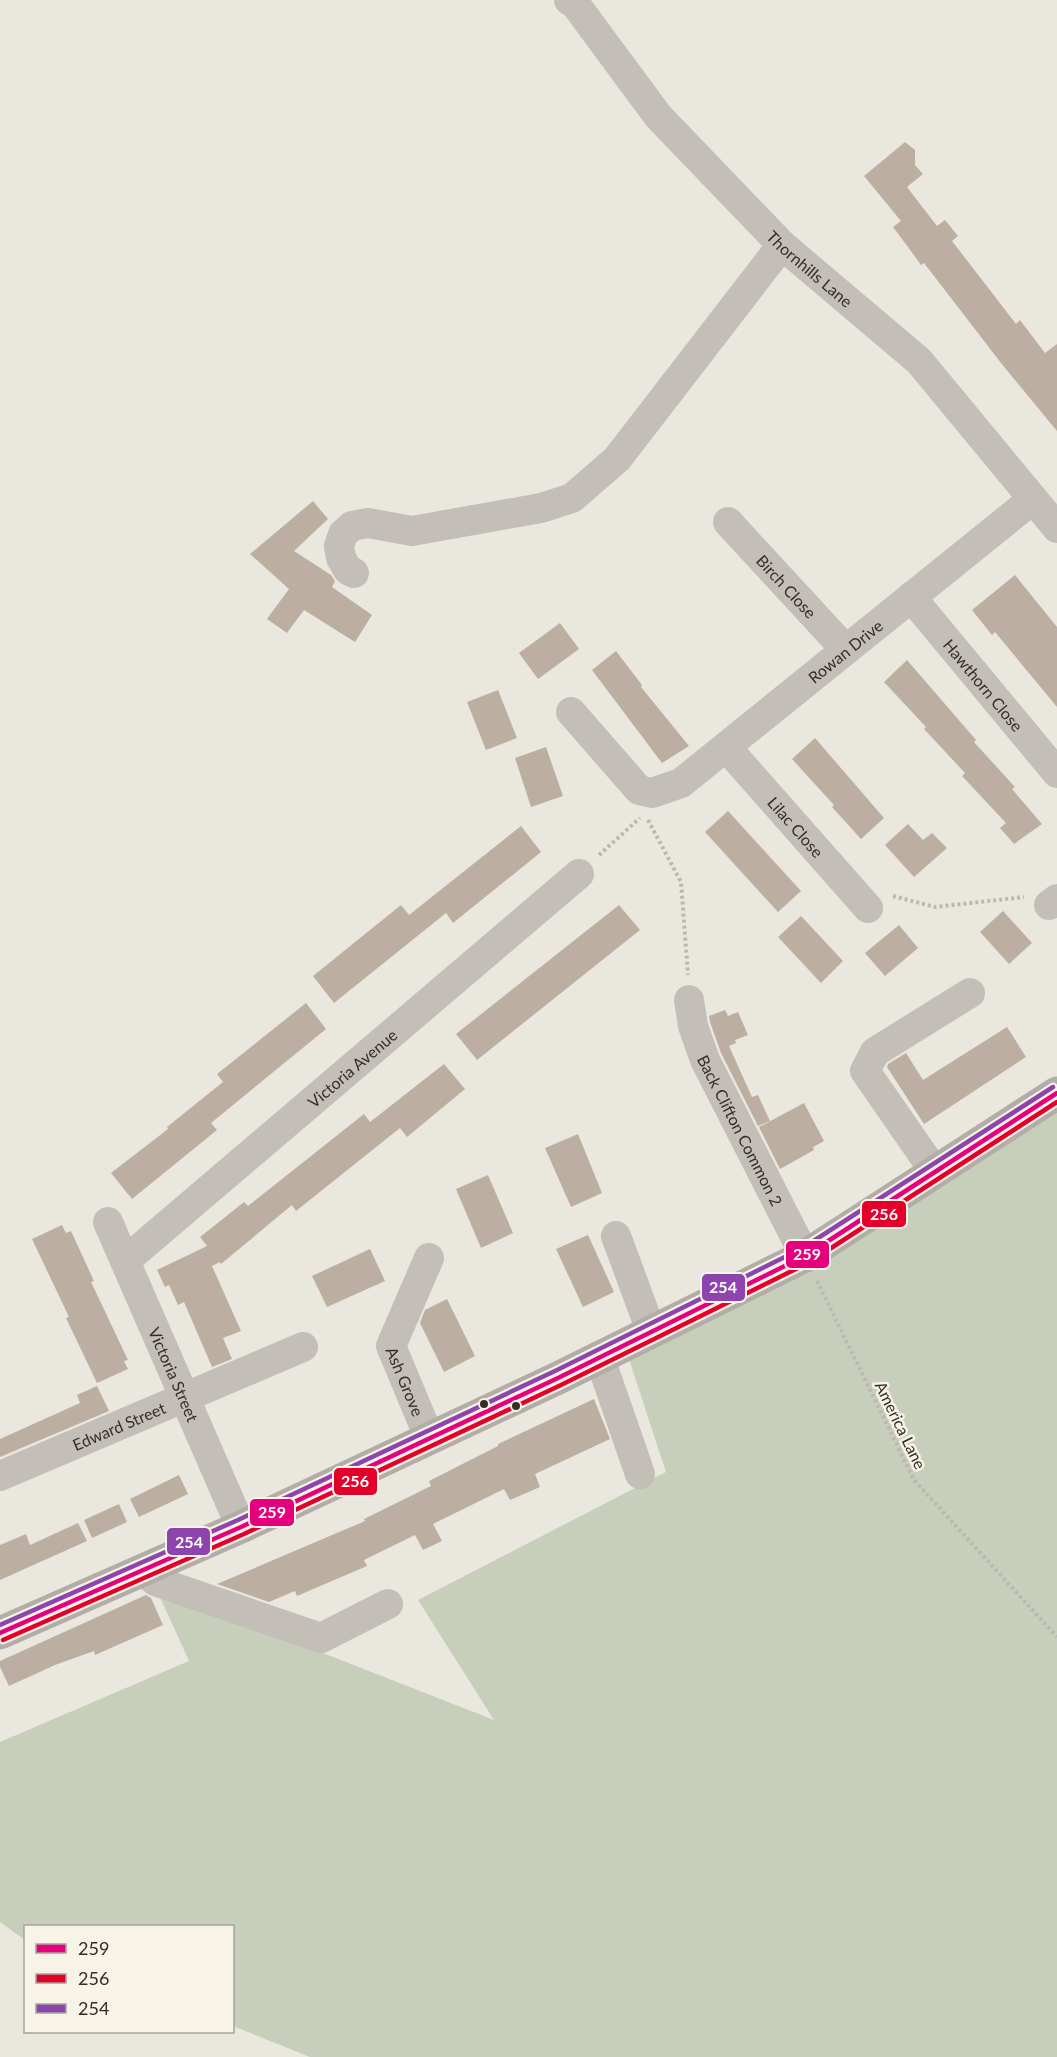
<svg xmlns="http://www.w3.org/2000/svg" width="1057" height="2057" font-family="Lato,sans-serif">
<rect width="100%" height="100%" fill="#eae7df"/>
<polygon fill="#c7cfba" points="1057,1093 1057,2057 310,2057 233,2026 232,1926 26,1926 25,1940 0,1922 0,1742 189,1661 160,1597 318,1651 494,1720 418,1600 666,1472 624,1344"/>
<g fill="#bcafa2">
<polygon points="905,142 915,150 915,165 923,174 907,187 937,226 945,220 958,236 952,241 1016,324 1020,320 1045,353 1057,344 1057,431 1001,363 924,263 921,265 908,247 893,227 901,221 864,176"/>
<polygon points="313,501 328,519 294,551 331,575 335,581 332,587 372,615 355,642 304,610 287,633 267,619 289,589 250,554"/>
<polygon points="1015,575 1057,627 1057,707 995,632 992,635 972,610"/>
<polygon points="560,623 579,649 538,679 519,653"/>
<polygon points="616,651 642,685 641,687 689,746 662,763 592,670"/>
<polygon points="907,660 976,740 974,742 1015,787 1012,789 1042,824 1014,844 1000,828 1006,823 962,776 965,773 924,729 926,727 884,682"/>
<polygon points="498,690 517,738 486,750 467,702"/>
<polygon points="815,738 884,818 861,839 832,807 834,805 792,759"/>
<polygon points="546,747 563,796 531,807 515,758"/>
<polygon points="728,811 801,891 778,912 705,832"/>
<polygon points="908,824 923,840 932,833 947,848 914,877 885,845"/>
<polygon points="521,826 541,852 453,923 446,913 334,1003 313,976 401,905 409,915"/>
<polygon points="619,905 640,930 477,1060 456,1034"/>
<polygon points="1003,911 1032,943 1009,964 980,932"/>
<polygon points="801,916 843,961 821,983 778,937"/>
<polygon points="899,925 918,948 885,976 865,953"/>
<polygon points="306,1003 326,1029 211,1123 217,1130 132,1199 111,1173 168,1129 167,1127 223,1082 217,1074"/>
<polygon points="725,1010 728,1016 738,1012 748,1035 735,1040 736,1043 729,1046 752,1097 758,1095 770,1121 758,1126 721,1053 710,1022 709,1016"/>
<polygon points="1007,1027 1026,1057 924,1124 887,1067 888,1064 906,1053 923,1080"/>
<polygon points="444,1064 465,1089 407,1137 400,1128 296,1211 292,1205 221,1264 220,1262 212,1266 241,1331 223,1338 232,1359 212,1367 184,1302 178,1305 169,1285 165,1287 157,1270 207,1246 200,1237 224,1218 244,1202 248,1206 364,1114 370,1122"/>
<polygon points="804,1103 824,1141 813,1147 814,1150 780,1169 759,1127"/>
<polygon points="578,1134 602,1193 571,1207 545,1148"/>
<polygon points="488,1175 513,1233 481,1248 456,1189"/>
<polygon points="62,1225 66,1233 71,1231 94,1281 91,1282 128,1360 124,1361 128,1369 97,1383 66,1318 69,1317 32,1239"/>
<polygon points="588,1235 614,1292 583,1307 556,1249"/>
<polygon points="370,1249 385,1281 327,1307 312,1276"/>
<polygon points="447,1299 475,1356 444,1372 420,1323 425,1310"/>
<polygon points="97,1386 109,1411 0,1457 0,1439 80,1403 77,1395"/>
<polygon points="594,1399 610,1439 535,1474 540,1487 510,1500 504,1489 433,1524 442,1541 423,1550 415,1535 364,1560 367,1566 297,1596 295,1591 269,1602 217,1584 365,1521 364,1519 431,1486 429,1481 498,1446 498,1444"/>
<polygon points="179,1475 188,1494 139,1517 130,1499"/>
<polygon points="119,1504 127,1522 92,1538 84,1520"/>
<polygon points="78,1523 87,1541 0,1580 0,1545 26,1534 30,1545"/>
<polygon points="146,1595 151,1598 163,1625 95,1655 94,1651 55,1665 9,1686 0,1667 0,1661"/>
</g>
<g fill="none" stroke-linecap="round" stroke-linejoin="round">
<g stroke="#bcb8b1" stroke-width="4" stroke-dasharray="3 3" stroke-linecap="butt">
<polyline points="648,820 681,882 688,975"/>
<polyline points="599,855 640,818"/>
<polyline points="893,896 935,907 1024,897"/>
<polyline points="817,1281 914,1480 1057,1637"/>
</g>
<g stroke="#c3bfb8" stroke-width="30">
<path id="s1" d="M569 0 576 5 658 116 782 245 919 361 1057 528"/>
<path id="s2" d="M728 522 846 650"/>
<polyline points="354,573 348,570 341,558 339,546 343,534 352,526 368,523 412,531 541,508 572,498 617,459 782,245"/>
<path id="s3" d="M911 597 1057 773"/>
<path id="s4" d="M571 712 639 790 652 793 681 783 1033 499"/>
<path id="s5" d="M726 747 868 908"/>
<polyline points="1049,905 1057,899"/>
<path id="s6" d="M689 1000 693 1026 705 1060 805 1256"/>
<polyline points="935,1172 865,1071 875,1052 970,993"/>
<path id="s7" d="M108 1222 241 1527"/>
<polyline points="616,1236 651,1331"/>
<path id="s8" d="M429 1258 391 1346 429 1437"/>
<path id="s9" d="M125 1261 579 874"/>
<polyline points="599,1356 640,1474"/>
<path id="s10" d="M0 1476 303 1347"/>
<polyline points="143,1570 155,1581 321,1638 388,1604"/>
</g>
<polyline stroke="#b2aea7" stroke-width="33" points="0,1633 241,1527 558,1378 805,1256 1057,1093"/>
<g stroke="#f7f3e6" stroke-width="9">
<polyline id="bus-1" points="0,1633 241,1527 558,1378 805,1256 1057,1093"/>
</g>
<g stroke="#f7f3e6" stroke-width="9">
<polyline id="bus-2" points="3,1640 244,1534 561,1385 808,1263 1057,1102"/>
</g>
<g stroke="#f7f3e6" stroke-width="9">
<polyline id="bus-3" points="0,1625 238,1520 555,1371 801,1249 1053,1087"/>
</g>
<use href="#bus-1" stroke="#e5007d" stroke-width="4.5"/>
<use href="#bus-2" stroke="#e4002b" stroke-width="4.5"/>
<use href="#bus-3" stroke="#8e44ad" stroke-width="4.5"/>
</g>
<g fill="#332d27" stroke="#f7f3e6" stroke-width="2">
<circle cx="484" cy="1404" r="5"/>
<circle cx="516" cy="1406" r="5"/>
</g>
<g text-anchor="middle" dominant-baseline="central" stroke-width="5" stroke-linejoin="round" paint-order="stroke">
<g font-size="16" fill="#332d27" stroke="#f7f3e6">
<text stroke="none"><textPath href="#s1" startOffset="362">Thornhills Lane</textPath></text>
<text stroke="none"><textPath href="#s2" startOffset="87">Birch Close</textPath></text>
<text stroke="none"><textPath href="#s4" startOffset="358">Rowan Drive</textPath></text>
<text stroke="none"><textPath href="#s3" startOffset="114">Hawthorn Close</textPath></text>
<text stroke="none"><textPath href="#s5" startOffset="106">Lilac Close</textPath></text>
<text stroke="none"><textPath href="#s9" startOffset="298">Victoria Avenue</textPath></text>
<text stroke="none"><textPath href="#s6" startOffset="141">Back Clifton Common 2</textPath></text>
<text stroke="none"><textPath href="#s7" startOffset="166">Victoria Street</textPath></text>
<text stroke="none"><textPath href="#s8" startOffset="134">Ash Grove</textPath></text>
<text transform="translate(901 1425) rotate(64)">America Lane</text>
<text stroke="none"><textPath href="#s10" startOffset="129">Edward Street</textPath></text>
</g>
</g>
<g stroke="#f7f3e6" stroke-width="2">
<rect x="861" y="1200" width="46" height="28" rx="6" fill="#e4002b"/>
<rect x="785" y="1240" width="45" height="29" rx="6" fill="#e5007d"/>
<rect x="701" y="1273" width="45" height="29" rx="6" fill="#8e44ad"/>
<rect x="333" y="1467" width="45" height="29" rx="6" fill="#e4002b"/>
<rect x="249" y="1498" width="46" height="29" rx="6" fill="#e5007d"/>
<rect x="166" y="1527" width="45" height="29" rx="6" fill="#8e44ad"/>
</g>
<g font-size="16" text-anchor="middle" font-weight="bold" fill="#fff">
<text x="884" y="1220">256</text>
<text x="807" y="1260">259</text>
<text x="723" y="1293">254</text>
<text x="355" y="1487">256</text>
<text x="272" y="1518">259</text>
<text x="189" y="1548">254</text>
</g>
<rect x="24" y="1925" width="210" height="108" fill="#f7f3e6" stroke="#a9a49a" stroke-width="1.5"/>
<rect x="36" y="1944" width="30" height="9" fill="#e5007d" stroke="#a9a49a" stroke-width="1.5"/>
<text x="78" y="1955" font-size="18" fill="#332d27">259</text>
<rect x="36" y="1974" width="30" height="9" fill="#e4002b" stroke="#a9a49a" stroke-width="1.5"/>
<text x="78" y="1985" font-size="18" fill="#332d27">256</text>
<rect x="36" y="2004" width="30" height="9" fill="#8e44ad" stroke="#a9a49a" stroke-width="1.5"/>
<text x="78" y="2015" font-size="18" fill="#332d27">254</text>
</svg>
